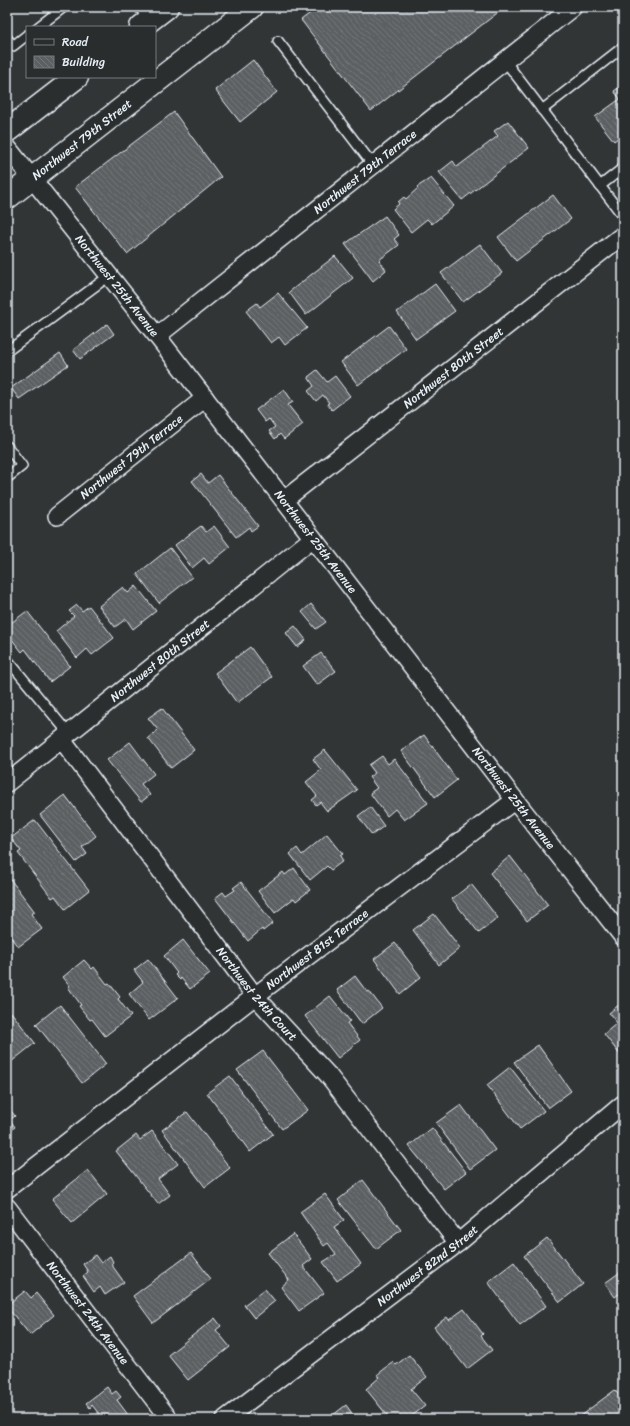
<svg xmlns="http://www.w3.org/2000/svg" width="630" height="1426" font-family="Sriracha,sans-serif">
<defs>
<pattern id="building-back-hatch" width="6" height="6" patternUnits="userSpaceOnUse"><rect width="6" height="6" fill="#5c6063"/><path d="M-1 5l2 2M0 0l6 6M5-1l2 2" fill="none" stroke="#73777a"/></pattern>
</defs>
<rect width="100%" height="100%" fill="#323536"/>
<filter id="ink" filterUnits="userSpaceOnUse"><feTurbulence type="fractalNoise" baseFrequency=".025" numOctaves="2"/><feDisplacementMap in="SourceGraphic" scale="8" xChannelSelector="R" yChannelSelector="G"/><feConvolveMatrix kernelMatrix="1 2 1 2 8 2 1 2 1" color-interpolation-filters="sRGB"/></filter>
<g filter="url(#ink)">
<g fill="url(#building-back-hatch)" stroke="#e8f1f8">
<polygon points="318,7 505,7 371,111 301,20"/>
<polygon points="253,60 277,92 240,122 215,90"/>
<polygon points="623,85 623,136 622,135 614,141 595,117 620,99 614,91"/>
<polygon points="174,112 221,177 127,254 75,187"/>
<polygon points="508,121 529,148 462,200 439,172 453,161 457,167 498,136 494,131"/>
<polygon points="431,178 454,206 432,224 427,219 411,232 393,209 399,204 398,202 404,197 406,199 418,188 417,187"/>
<polygon points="553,195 571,219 516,261 498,237"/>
<polygon points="385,216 399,235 394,239 399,245 379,260 386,270 373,281 345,244"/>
<polygon points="480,244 502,273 463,302 441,273"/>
<polygon points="335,256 353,278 306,315 289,292"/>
<polygon points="435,284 455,311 416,339 397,312"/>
<polygon points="278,293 307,328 285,345 279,337 271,343 246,311 257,303 260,307"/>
<polygon points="107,324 114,334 80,359 73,350"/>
<polygon points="389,326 406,349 358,385 341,362"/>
<polygon points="60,353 68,365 19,399 11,388"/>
<polygon points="317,370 327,382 335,376 350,396 332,410 327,404 329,403 323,395 316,401 308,391 314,386 308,377"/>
<polygon points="284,389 293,402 288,405 303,424 284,439 280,434 275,439 269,431 275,427 269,419 265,422 256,410"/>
<polygon points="201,474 208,483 218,475 258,526 251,531 249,527 236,537 192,481"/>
<polygon points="201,526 206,532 214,526 230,547 209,564 204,558 192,568 175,545"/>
<polygon points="170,548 192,577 159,603 137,574"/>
<polygon points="136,586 156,611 133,629 126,619 115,627 99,606 123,587 128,593"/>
<polygon points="311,604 326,622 316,629 302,612"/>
<polygon points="77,605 82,611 89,606 114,638 92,655 87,649 77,658 56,631 74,616 69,611"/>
<polygon points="27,611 70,666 50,682 25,649 22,652 7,633 7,626"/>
<polygon points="295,626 306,640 297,647 286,633"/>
<polygon points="250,647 272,677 237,703 215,673"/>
<polygon points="321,653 336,671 317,685 303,666"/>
<polygon points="162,708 194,750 171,768 148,738 158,730 148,718"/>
<polygon points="424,735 457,780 435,797 401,751"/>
<polygon points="130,742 154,774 141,784 150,795 141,802 107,760"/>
<polygon points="325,750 357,790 327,811 320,802 316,805 312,800 317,796 306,782 321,770 313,759"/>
<polygon points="382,756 388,764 394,759 428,803 404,820 395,809 387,816 370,793 377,788 369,777 375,773 369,765"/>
<polygon points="65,795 96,836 82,847 87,854 76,862 40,815"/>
<polygon points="370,807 384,826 372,835 358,816"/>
<polygon points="35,820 89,890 65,909 55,896 52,898 18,853 21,851 11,838"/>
<polygon points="327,834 343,854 340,856 343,861 331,870 327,866 310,880 290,854 297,848 302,855"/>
<polygon points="510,856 548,905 527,921 490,873"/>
<polygon points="294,868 310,890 296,901 294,898 275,913 258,891 283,872 285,875"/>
<polygon points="7,875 35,912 31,914 42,929 18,947 7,932"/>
<polygon points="241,882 273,923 263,931 262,929 248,941 215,898 223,892 226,896 235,890 233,888"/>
<polygon points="471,884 498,918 479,933 452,899"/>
<polygon points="434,914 460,948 439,965 413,930"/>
<polygon points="183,940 210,974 190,989 181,978 180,980 175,975 177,973 164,956"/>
<polygon points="395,943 421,977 400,994 374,959"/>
<polygon points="148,959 178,998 149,1020 129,994 143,982 134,970"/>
<polygon points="84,960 92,969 94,967 107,984 109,983 120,997 118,999 131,1016 105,1036 92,1019 90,1020 79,1006 81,1005 68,987 70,986 63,977"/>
<polygon points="355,976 367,992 369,991 382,1008 362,1024 337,990"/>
<polygon points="330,996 350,1021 347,1023 360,1040 338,1058 305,1016"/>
<polygon points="620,1004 623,1008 623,1055 621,1056 604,1034 617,1023 609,1013"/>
<polygon points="60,1005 106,1064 82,1083 36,1024"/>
<polygon points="11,1012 35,1043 11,1062 7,1057 7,1015"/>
<polygon points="538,1045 571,1091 548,1108 514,1062"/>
<polygon points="263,1051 308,1110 282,1129 237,1070"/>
<polygon points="510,1067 544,1111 520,1129 487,1085"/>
<polygon points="230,1076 273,1134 250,1152 207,1093"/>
<polygon points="461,1105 495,1150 470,1169 436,1123"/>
<polygon points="8,1107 15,1116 10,1120 15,1127 7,1133 7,1108"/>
<polygon points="187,1112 230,1168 205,1187 162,1130"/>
<polygon points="432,1128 466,1172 444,1189 409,1146"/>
<polygon points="152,1131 178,1164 158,1179 170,1195 158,1204 116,1151 136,1135 140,1140"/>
<polygon points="88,1170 107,1194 72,1223 52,1199"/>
<polygon points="363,1180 401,1230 376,1249 338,1200"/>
<polygon points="325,1194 344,1220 334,1227 361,1264 337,1281 323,1262 336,1254 328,1243 324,1246 300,1212"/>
<polygon points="293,1234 312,1259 303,1266 324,1293 299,1311 281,1287 289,1280 268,1253"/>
<polygon points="547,1238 583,1284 560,1302 524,1256"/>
<polygon points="191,1253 211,1279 153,1323 133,1296"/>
<polygon points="95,1255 101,1263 110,1256 113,1262 111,1264 124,1282 105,1295 100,1287 94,1292 83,1276 88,1272 83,1264"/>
<polygon points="514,1262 546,1306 520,1325 488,1282"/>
<polygon points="623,1270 623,1291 615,1297 605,1283"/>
<polygon points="265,1289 275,1301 254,1318 244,1305"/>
<polygon points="25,1291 31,1298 36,1293 54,1315 30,1335 7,1307 7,1305"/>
<polygon points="464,1309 483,1334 481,1336 492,1350 467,1369 434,1327 447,1317 449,1320"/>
<polygon points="215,1318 221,1326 216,1330 230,1347 188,1380 168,1355"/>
<polygon points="409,1355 427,1377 411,1389 425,1406 408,1419 390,1419 366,1389 380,1377 377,1375 393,1362 396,1365"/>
<polygon points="107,1387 112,1394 116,1391 121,1397 117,1400 131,1419 103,1419 92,1405 90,1408 86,1403"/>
<polygon points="615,1390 623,1401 623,1419 576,1419"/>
<polygon points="346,1405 356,1419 328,1419"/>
</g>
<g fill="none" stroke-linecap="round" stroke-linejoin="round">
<g stroke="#e8f1f8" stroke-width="12">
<g id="service">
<polyline points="139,7 150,20"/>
<polyline points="38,27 64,7"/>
<polyline points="7,38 13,46 27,35"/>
<polyline points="278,41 373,165"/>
<polyline points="505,61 623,216"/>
<polyline points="542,110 623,47"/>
<polyline points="600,186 623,168"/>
<polyline points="7,346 10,349 109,276"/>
<polyline points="7,446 22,466 7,478"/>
<polyline points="7,659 69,734"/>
</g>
</g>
<g stroke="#e8f1f8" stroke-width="20">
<g id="minor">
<path id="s1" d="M7 147 157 336 515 800 623 937"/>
<path id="s2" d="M157 336 573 7"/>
<path id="s3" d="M284 500 623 235"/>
<path id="s4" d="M57 516 205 398"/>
<path id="s5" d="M62 740 255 996 328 1075 458 1243"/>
<path id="s6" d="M7 783 313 538"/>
<path id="s7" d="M7 1189 255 996 515 800"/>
<path id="s8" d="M7 1207 169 1419"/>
<path id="s9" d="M225 1419 458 1243 623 1104"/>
</g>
</g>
<g stroke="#e8f1f8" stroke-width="25">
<g id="primary">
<polyline points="141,27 167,7"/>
<polyline points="7,131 77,77"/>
<path id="s10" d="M7 198 252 7"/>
</g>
</g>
<use href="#service" stroke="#2a2d2e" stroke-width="9"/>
<use href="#minor" stroke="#2a2d2e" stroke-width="17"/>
<use href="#primary" stroke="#2a2d2e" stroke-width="22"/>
</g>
</g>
<g text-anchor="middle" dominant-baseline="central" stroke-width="4" stroke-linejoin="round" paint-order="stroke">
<g font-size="12" fill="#e8f1f8" stroke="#2a2d2e">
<text stroke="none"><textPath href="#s10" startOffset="95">Northwest 79th Street</textPath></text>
<text stroke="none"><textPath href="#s2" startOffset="265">Northwest 79th Terrace</textPath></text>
<text stroke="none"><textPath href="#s1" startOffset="177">Northwest 25th Avenue</textPath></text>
<text stroke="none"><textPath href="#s3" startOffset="215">Northwest 80th Street</textPath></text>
<text stroke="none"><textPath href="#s4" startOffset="95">Northwest 79th Terrace</textPath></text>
<text stroke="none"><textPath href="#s1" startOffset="501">Northwest 25th Avenue</textPath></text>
<text stroke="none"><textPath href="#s6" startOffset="196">Northwest 80th Street</textPath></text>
<text stroke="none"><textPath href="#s1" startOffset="825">Northwest 25th Avenue</textPath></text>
<text stroke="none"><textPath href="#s7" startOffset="392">Northwest 81st Terrace</textPath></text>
<text stroke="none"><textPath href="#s5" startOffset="320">Northwest 24th Court</textPath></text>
<text stroke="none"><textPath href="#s9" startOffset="254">Northwest 82nd Street</textPath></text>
<text stroke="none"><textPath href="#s8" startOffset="133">Northwest 24th Avenue</textPath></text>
</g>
</g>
<rect width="630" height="1426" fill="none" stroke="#2a2d2e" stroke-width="24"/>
<rect x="12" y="12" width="606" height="1402" fill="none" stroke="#e8f1f8" stroke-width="1.5" filter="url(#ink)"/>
<rect x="26" y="26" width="130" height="52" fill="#2a2d2e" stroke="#767b7f"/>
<rect x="34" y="39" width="20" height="6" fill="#2a2d2e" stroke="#767b7f"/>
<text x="62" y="46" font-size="12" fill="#e8f1f8">Road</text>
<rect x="34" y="56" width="20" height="12" fill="url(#building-back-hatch)" stroke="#767b7f"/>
<text x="62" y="66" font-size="12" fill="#e8f1f8">Building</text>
</svg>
